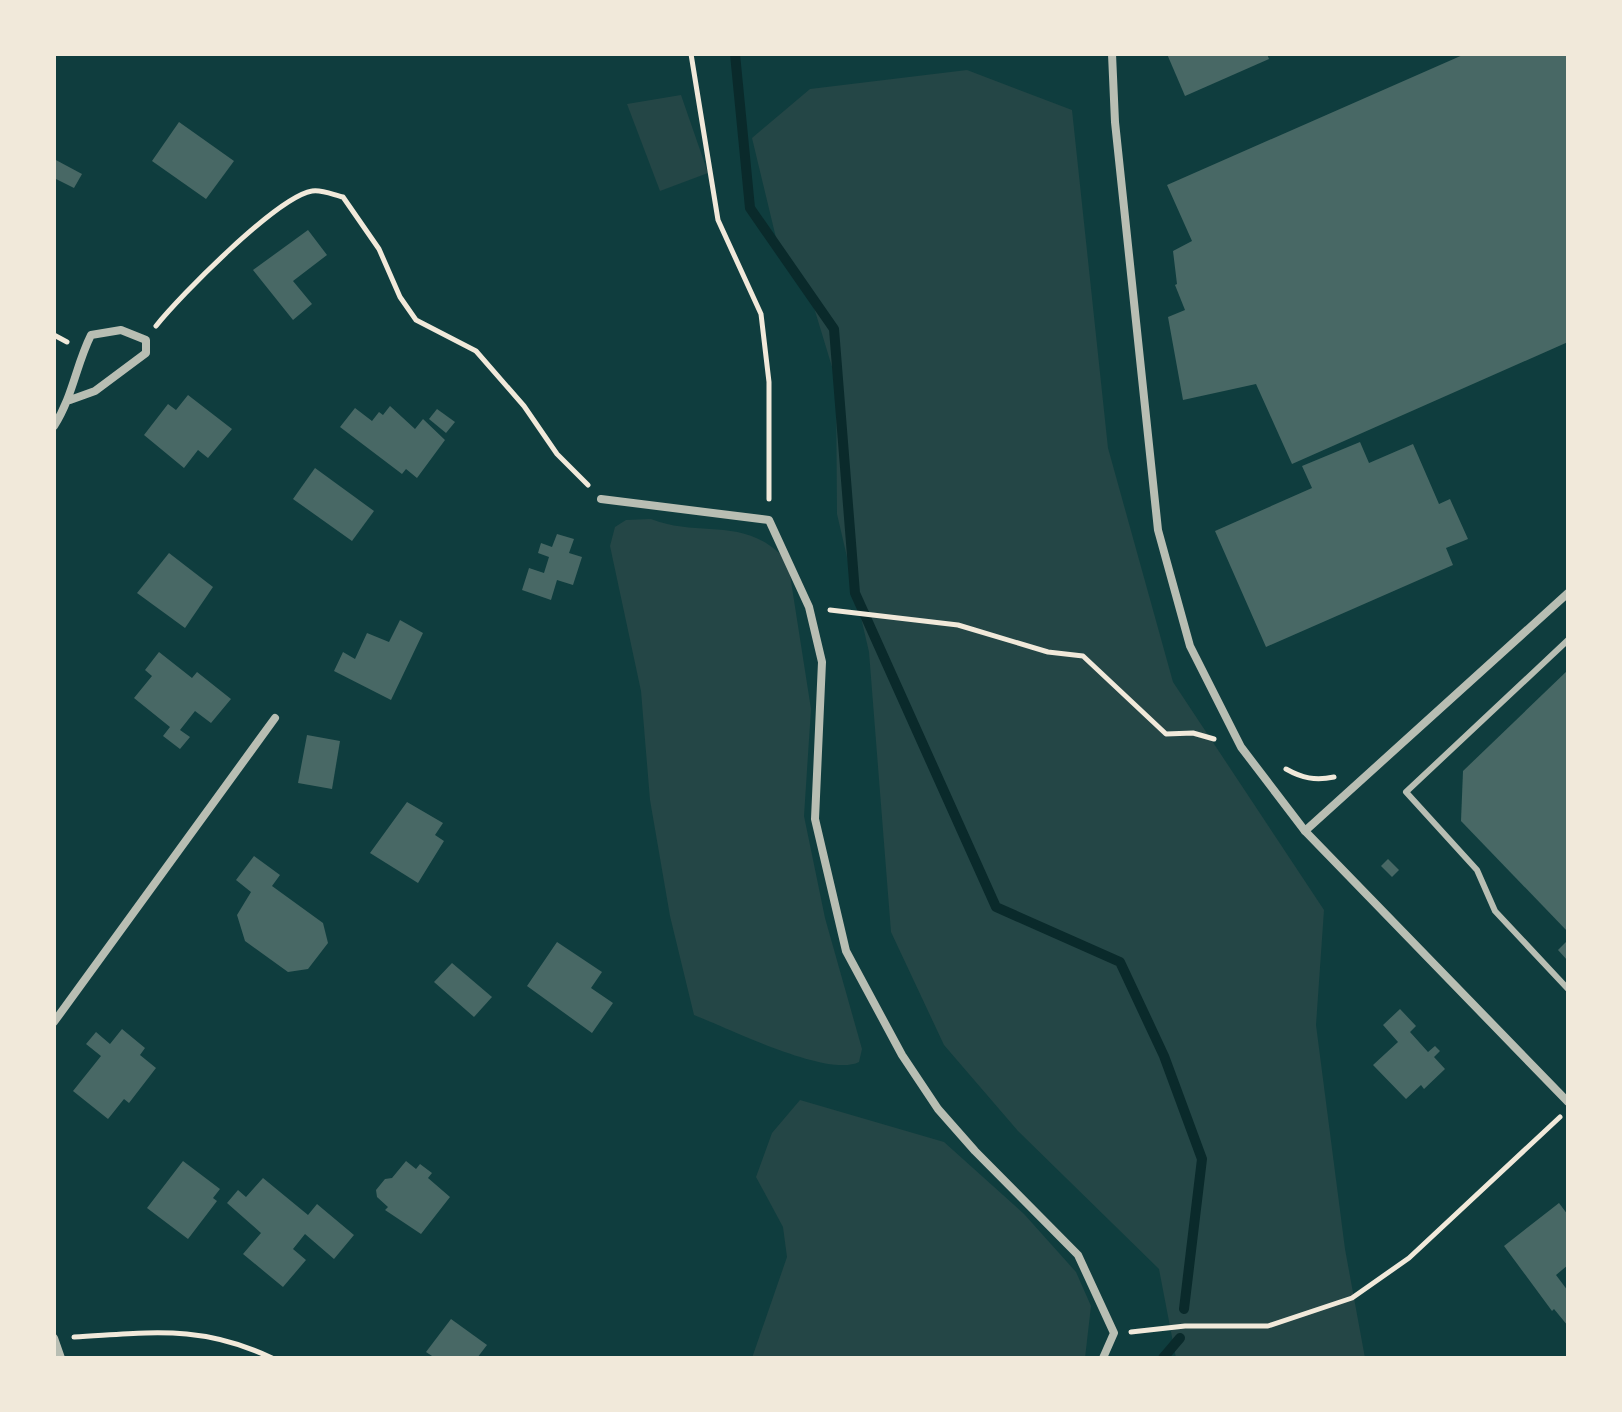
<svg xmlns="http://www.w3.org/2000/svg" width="1622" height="1412" font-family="Karla,sans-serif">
<rect width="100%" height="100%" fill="#0f3d3e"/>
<g fill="#244646">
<polygon points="967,70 1072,110 1108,448 1173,682 1324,910 1316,1025 1345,1249 1365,1358 1176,1358 1159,1269 1018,1131 944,1045 891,932 869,652 837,514 836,380 812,301 777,242 752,138 810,89"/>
<polygon points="681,95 708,173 660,191 627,104"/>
<path d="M651 519C702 539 746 514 788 562L811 709 804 816 825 918 862 1049 859 1062C828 1078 728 1028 694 1015L670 916 650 800 641 691 610 546 615 527 626 520Z"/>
<polygon points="800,1100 944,1142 1024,1214 1076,1272 1091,1306 1085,1358 752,1358 787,1257 783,1227 756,1177 772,1133"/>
</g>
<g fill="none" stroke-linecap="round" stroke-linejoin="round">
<g stroke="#0a2a2b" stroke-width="10">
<polyline points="735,54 750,208 834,329 855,593 996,907 1120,962 1164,1056 1202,1159 1184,1309"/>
<polyline points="1163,1358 1180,1338"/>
</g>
</g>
<g fill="#486865">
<polygon points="1167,54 1267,54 1269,59 1185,96"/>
<polygon points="1465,54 1568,54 1568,342 1292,464 1256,384 1183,400 1168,317 1185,310 1175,285 1177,284 1173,251 1192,241 1167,185"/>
<polygon points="179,122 234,161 206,199 152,161"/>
<polygon points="54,159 82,174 74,188 54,178"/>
<polygon points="308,230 327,255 293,281 312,304 293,320 253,270"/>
<polygon points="188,395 232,429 208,458 198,450 184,468 144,435 168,404 176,410"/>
<polygon points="390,406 415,429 423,419 445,440 417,478 406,469 402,474 340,427 355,408 372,421 379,412 383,415"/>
<polygon points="437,409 455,422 446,433 429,419"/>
<polygon points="1360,442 1369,463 1413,444 1439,504 1450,499 1468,539 1446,548 1453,565 1266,647 1215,531 1312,488 1302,466"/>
<polygon points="315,468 374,511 352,541 293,499"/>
<polygon points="557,534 574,539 569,553 582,557 573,585 557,580 551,600 522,590 529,568 544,573 549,557 538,553 541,543 552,547"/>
<polygon points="169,553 213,587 185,628 137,593"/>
<polygon points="400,620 423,633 391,700 334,671 343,652 355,659 367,633 389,642"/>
<polygon points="159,652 192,678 197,672 231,699 211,723 195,711 180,730 190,737 180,749 163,736 170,727 134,698 152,676 145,670"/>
<polygon points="1568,670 1568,932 1461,821 1463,771"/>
<polygon points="307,735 340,741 332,789 298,783"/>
<polygon points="407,802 443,823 435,835 444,841 418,883 370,853"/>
<polygon points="254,856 280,875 272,886 323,923 328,943 308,969 288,972 245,941 237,915 251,892 236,880"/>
<polygon points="1388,859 1399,870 1392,877 1381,866"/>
<polygon points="1568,940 1568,961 1558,950"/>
<polygon points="557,942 602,972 591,988 613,1003 592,1033 527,986"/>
<polygon points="452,963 492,997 474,1017 434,982"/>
<polygon points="1400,1009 1416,1026 1410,1032 1428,1052 1435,1046 1440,1051 1434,1057 1445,1069 1424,1089 1421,1085 1406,1099 1373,1065 1398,1042 1383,1025"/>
<polygon points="122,1029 145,1048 140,1055 156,1068 129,1103 124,1099 108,1119 73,1091 101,1056 86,1044 96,1032 110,1044"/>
<polygon points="183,1161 220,1189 213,1198 217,1201 188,1239 147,1208"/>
<polygon points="406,1161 416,1169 420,1164 432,1173 428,1178 450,1197 421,1234 385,1210 388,1207 377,1197 376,1190 385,1179 392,1178"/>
<polygon points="263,1178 308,1215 317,1204 354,1235 334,1259 305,1234 293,1249 306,1260 283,1287 243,1254 261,1233 227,1203 238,1190 246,1197"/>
<polygon points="1559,1203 1568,1215 1568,1265 1556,1275 1568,1291 1568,1326 1554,1309 1552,1311 1504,1246"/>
<polygon points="451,1319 487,1345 477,1358 435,1358 426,1352"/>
</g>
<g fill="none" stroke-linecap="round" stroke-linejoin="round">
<g stroke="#f1e9da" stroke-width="5">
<polyline points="691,54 718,220 761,314 769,382 769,499"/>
<path d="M156 326C180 296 277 197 312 191 321 189 334 195 343 197L379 249 400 297 416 320 476 351 524 406 557 454 588 485"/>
<polyline points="54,335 67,342"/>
<polyline points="830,610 958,625 1048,652 1083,656 1166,734 1193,733 1214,739"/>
<path d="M1286 769C1302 778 1315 781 1334 777"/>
<polyline points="1131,1332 1185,1326 1268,1326 1352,1298 1409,1258 1560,1117"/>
<path d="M74 1337C150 1333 200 1324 272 1358"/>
</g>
<polyline stroke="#b8beb3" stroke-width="6" points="1568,640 1406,792 1477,870 1495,911 1568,989"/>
<g stroke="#b8beb3" stroke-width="8">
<polyline points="1112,54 1115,122 1158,530 1190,646 1241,747 1305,831 1568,1102"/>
<path d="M54 426C73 396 76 365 91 335L121 330 146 340V353L95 391 70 400"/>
<polyline points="601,499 769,520 809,607 822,662 815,819 846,951 902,1055 938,1109 975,1151 1078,1255 1114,1333 1103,1358"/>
<polyline points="1305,831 1568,593"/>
<polyline points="54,1022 275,718"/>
<polyline points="54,1338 61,1358"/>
</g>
</g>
<rect width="1622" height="1412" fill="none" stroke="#f1e9da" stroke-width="112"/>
</svg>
